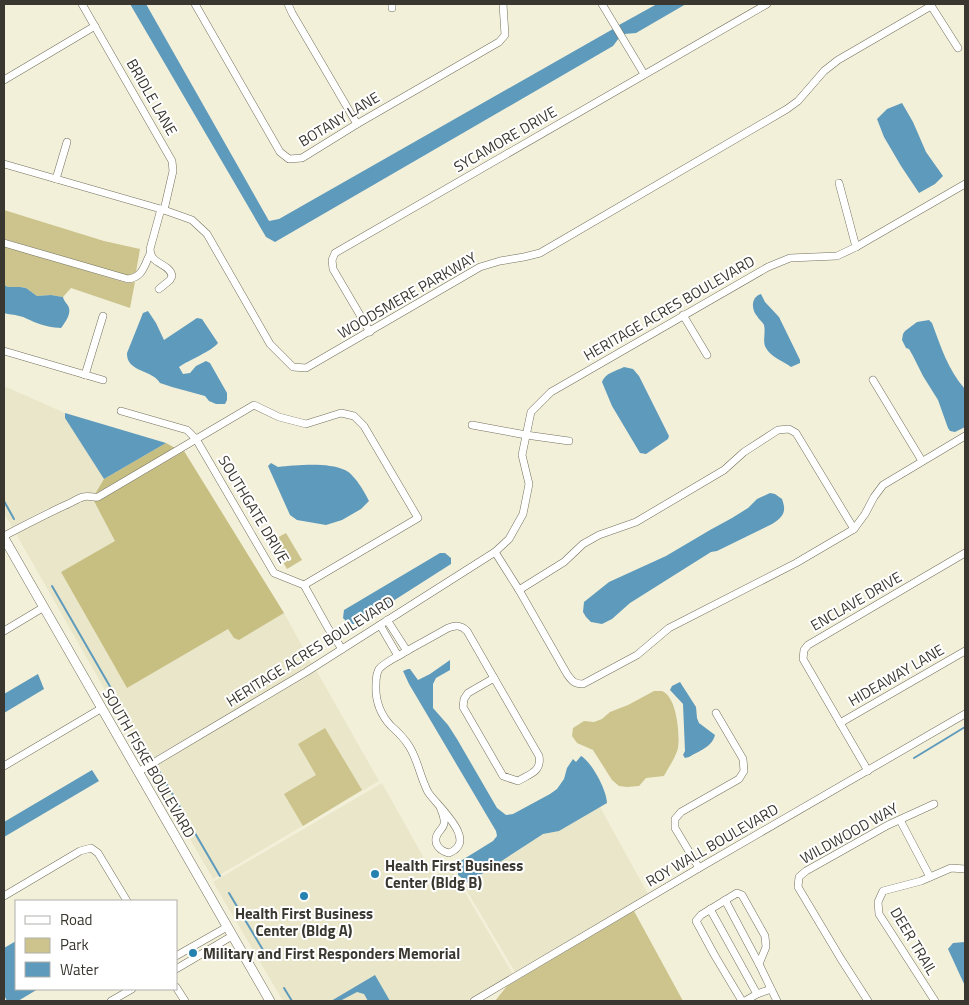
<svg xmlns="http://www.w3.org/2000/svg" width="969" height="1005" font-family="'Titillium Web',sans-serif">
<rect width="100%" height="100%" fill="#f3f0da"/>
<g fill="#e9e6c9">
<polygon points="4,386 65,413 65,418 104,479 95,494 87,492 81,493 70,499 46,509 12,527 4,513"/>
<polygon points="83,500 86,500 94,501 116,541 61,572 127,688 228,628 234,638 239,640 284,613 312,664 146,762 16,534 49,516 73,506"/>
<polygon points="316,670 379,781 213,879 150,769"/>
<polygon points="382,783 434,876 450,867 513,974 467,1001 283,1001 213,882"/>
<polygon points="600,807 648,894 515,972 464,886 543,834 559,831"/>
</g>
<g fill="#ccc48c">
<polygon points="4,210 104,241 140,249 136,272 128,276 4,239"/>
<polygon points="4,246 127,283 135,282 130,308 71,288 63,297 51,295 37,296 26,288 20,287 8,287 4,285"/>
<polygon points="286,533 302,560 287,569 271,541"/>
<path d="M654 691C655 691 661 691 662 691 677 697 680 734 678 748 676 757 668 768 664 776L646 778 639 786 627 787 619 786 612 780 593 750 577 743 572 736 573 728 584 721 594 722 602 719 610 712 628 705Z"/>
<polygon points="325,728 362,790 303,826 284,794 316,775 298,744"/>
<polygon points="634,911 683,1001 495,1001 507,986"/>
</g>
<g fill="#c7be82">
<polygon points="166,443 175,448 95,494 104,479"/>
<polygon points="184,451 284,613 239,640 234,638 228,629 127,688 61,572 115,541 94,501 100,500 109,495"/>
</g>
<g fill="#5e9abb">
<polygon points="130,4 146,4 269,221 279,219 613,29 619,38 613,46 275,242 266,237"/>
<polygon points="657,4 686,4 636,33 624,34 619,25"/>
<polygon points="902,103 913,122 926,152 943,176 935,184 919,193 901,166 884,137 877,119 887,109"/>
<path d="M4 285 8 287H20L26 288 37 296 51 295 63 297C64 302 68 304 69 308 71 314 65 323 61 328 54 328 41 325 34 322 29 320 25 317 19 316 14 314 9 315 4 313Z"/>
<path d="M761 294 765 302 779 317 800 360V363L791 367C783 361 771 357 766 348 762 341 766 333 764 325 762 321 759 320 757 316 751 309 751 297 761 294Z"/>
<path d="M148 311 156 323 164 340 197 318 202 319 218 343C212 351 189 360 179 367L183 374 190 373 196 366 206 361 210 363 227 393V400L225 404H216L209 401 205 396 172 387 160 383C153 370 126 372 127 353L143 313Z"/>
<path d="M929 320 932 323C941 347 948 370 965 389V427L955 432 950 431 948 428 938 400 923 376 913 356 909 349 906 348 902 340 903 334 905 331 917 322Z"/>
<path d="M624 367 633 369 639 376 669 436 668 439 646 454 640 453 612 406 602 382C605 373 616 371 624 367Z"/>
<polygon points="65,413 166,443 104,479 65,418"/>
<path d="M271 463 278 467C297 465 328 462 345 470 354 474 365 492 369 501L361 509 342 520 326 525 297 520 290 515 268 466Z"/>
<path d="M770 493 775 494 782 499C787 512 783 517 772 524L717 551 711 552 630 603 612 619 602 624 591 622 586 617 583 612 584 602 609 582 666 556 710 530 732 518 748 508 757 499Z"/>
<polygon points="440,553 445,553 451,558 451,564 357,624 349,624 343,618 344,610"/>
<path d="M450 660V670L436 678 433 684V708L448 725 457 739 497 808 506 815 513 814 550 794 557 789 564 779 567 768 573 759 576 762 581 756C592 762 607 791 607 803L559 831 543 834 468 883 458 875 459 862 493 841 497 836 496 831 409 684 403 671 408 669H410L418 680 430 674Z"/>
<polygon points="38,674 44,689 4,713 4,694"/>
<path d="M680 682 696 707 697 718 699 723 715 735C712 747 699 751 689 757L685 758 683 755 685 751 683 704 670 690 672 686Z"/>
<polygon points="92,770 99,781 4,837 4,822"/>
<polygon points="16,941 16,989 38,989 18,1001 7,1001 4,995 4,948"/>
<polygon points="965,942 965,986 948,949 953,943"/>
<polygon points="375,975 390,1001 368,1001 364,994 357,992 340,1001 331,1001"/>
</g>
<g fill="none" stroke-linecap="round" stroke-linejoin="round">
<g stroke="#5e9abb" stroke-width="2">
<polyline points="4,501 14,519"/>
<polyline points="52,586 112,690"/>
<polyline points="914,758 965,727"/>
<polyline points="159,771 184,814"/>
<polyline points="192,828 220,876"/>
<polyline points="229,893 263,950"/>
<polyline points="284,988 292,1001"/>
</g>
<g stroke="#73705d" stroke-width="8">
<g id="minor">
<polyline points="82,4 172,161 173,171 164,210"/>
<polyline points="195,4 280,152 289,159 302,158 357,124 499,42 505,35 503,4"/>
<polyline points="288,4 292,13 357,124"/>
<polyline points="602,4 644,74"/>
<polyline points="930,4 958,48"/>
<polyline points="392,8 392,4"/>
<polyline points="4,80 95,26"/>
<polyline points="4,164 164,210 192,220 207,234 270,344 293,367 306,368 480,267 500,261 524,257 540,253 787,109 798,101 824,71 838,60 931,6"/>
<polyline points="56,179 67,142"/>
<polyline points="839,183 856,247"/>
<path d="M965 184 856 247 837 256 790 258 768 267 551 392 531 412 522 455 529 484 523 514 509 539 495 552 519 590 567 674C572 681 574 684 583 684L637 655 669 628 796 563 854 529 865 514 874 497 883 485 965 436"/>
<path d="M4 243 128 279C143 277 144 266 150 254"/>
<path d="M159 289 170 280 172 276C170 263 150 265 150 249L161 209"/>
<polyline points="683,315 707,355"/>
<polyline points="370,332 333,269 332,260 335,253 767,4"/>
<polyline points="4,351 103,380"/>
<polyline points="85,375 103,316"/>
<polyline points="873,380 922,461"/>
<polyline points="121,411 187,430 196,439 274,573 304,585 328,628 342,649"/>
<polyline points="472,425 526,435 569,441"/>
<path d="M4 536C25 525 46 514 68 504 73 502 78 498 83 497 88 495 93 498 98 497L254 405 279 417 306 424 341 413 354 416 364 426 418 518 304 585"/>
<polyline points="519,590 564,562 583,544 599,535 636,522 724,470 744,452 778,430 789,429 796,433 854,529"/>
<polyline points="387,620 407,651"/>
<polyline points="380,625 398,656"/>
<polyline points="4,631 44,607"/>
<path d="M494 678 539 756C542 772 529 774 518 781L503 776 463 707 464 699 468 693Z"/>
<polyline points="840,723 965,651"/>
<polyline points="4,766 102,708"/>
<polyline points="868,771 803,659 804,650 808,645 965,553"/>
<polyline points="138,772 306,672 495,552"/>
<path d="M440 807C442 812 445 818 444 824 443 828 439 831 437 835 433 844 440 851 449 853 480 841 436 805 428 792 420 777 418 760 409 746 404 738 398 732 391 726 380 714 375 700 376 684 376 679 376 674 379 669 385 662 397 657 405 652 419 644 434 636 448 628 456 625 461 625 467 631L494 678"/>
<polyline points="900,820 930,877"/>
<polyline points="699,868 675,828 675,819 681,812 739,779 744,771 743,759 716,713"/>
<polyline points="4,896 80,851 91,848 98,853 127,901"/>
<polyline points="725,900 759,964"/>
<polyline points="710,909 757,994"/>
<polyline points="176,956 227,927"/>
<polyline points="176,969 232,936"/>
<polyline points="176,987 185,1001"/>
<polyline points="111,1001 132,989"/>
<polyline points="474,1001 699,868 965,714"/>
<polyline points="742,1001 715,956 696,921 701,915 737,893 742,895 765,936 766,947 759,964 777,1001"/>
<polyline points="745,1001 757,994 771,989"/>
<polyline points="868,1001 841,959 798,887 799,877 806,871 888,825 934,804"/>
<polyline points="935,1001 879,914 878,902 883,891 921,881 951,868 965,869"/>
</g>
</g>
<g stroke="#73705d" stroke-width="10">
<polyline id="major" points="4,538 270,1001"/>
</g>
<use href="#minor" stroke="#fff" stroke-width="7"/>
<use href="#major" stroke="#fff" stroke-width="9"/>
</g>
<g fill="#2582af" stroke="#fff" stroke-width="2">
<circle cx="375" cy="874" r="5"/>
<circle cx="304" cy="896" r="5"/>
<circle cx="193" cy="953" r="5"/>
</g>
<g text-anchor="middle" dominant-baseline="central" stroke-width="4" stroke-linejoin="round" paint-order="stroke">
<g font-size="15" fill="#39372f" stroke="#fff">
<text transform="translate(152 97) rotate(60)">BRIDLE LANE</text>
<text transform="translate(339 119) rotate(-31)">BOTANY LANE</text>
<text transform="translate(505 139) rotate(-30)">SYCAMORE DRIVE</text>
<text transform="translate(407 295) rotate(-30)">WOODSMERE PARKWAY</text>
<text transform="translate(669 308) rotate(-30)">HERITAGE ACRES BOULEVARD</text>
<text transform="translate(254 509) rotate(59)">SOUTHGATE DRIVE</text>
<text transform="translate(856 601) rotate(-30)">ENCLAVE DRIVE</text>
<text transform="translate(310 651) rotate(-32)">HERITAGE ACRES BOULEVARD</text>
<text transform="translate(896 675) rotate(-30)">HIDEAWAY LANE</text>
<text transform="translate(149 763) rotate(60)">SOUTH FISKE BOULEVARD</text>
<text transform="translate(849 833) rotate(-29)">WILDWOOD WAY</text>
<text transform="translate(712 845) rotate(-30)">ROY WALL BOULEVARD</text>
<text transform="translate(914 941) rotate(59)">DEER TRAIL</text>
</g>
<g font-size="15" font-weight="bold" fill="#39372f" stroke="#fff" text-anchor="start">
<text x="385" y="865">Health First Business<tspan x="385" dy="17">Center (Bldg B)</tspan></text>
<text x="304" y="913" text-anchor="middle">Health First Business<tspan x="304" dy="17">Center (Bldg A)</tspan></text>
<text x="203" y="953">Military and First Responders Memorial</text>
</g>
</g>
<rect width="969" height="1005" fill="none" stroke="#39372f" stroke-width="10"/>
<rect x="15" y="900" width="162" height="90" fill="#ffffff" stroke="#b0afac"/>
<rect x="25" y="916" width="25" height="8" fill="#ffffff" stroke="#b0afac"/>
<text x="60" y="925" font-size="15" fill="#39372f">Road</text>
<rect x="25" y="938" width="25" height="15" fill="#ccc48c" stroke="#b0afac"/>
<text x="60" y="950" font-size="15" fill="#39372f">Park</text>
<rect x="25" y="962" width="25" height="15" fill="#5e9abb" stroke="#b0afac"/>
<text x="60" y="975" font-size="15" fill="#39372f">Water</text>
</svg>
